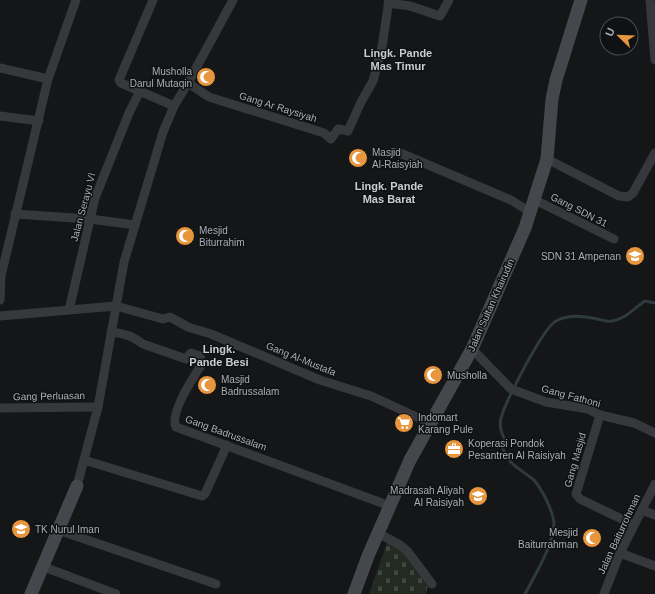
<svg xmlns="http://www.w3.org/2000/svg" width="655" height="594" font-family="Helvetica,sans-serif">
<defs>
<pattern id="cemetery-stones" width="16" height="16" patternUnits="userSpaceOnUse"><rect width="16" height="16" fill="#222a22"/><path d="M2 7V4a2 2 0 0 1 4 0v3zM10 15v-3a2 2 0 0 1 4 0v3z" fill="#3f4640"/></pattern>
</defs>
<rect width="100%" height="100%" fill="#151617"/>
<polygon fill="url(#cemetery-stones)" points="388,540 407,551 428,585 426,594 369,594"/>
<g fill="none" stroke-linecap="round" stroke-linejoin="round">
<path stroke="#2f3a3f" stroke-width="3" d="M525 594C535 575 554 544 554 523 553 514 549 505 545 497 542 492 539 486 535 481 520 468 510 467 502 447L506 441C501 434 499 427 501 418 506 401 542 329 556 321 569 314 583 316 597 319 602 320 607 322 612 321 626 319 634 308 645 301L655 303"/>
<g stroke="#37383c" stroke-width="9">
<polyline points="153,0 119,80 121,83 174,106"/>
<polyline points="650,0 655,60"/>
<polyline points="388,3 410,6 440,16 449,0"/>
<polyline points="0,68 48,79"/>
<polyline points="188,83 209,97 324,133 331,139 338,129 348,131 361,102 373,81 382,47 389,0"/>
<polyline points="0,116 39,121"/>
<polyline points="398,152 511,200 530,212"/>
<polyline points="547,159 619,196 628,197 633,193 655,153"/>
<polyline points="535,200 614,239"/>
<polyline points="15,214 90,219 135,225"/>
<polyline points="0,300 1,276 48,79 76,0"/>
<polyline points="69,310 95,198 129,113 140,91"/>
<polyline points="0,316 116,306 163,319 170,317 188,327 211,334 320,380 371,396 432,424"/>
<path d="M111 332C124 333 133 336 143 344L186 359 191 353 200 356 202 364C194 376 169 414 176 427L390 506"/>
<polyline points="472,349 511,389 546,402 588,409 600,415 634,423 655,433"/>
<polyline points="0,408 98,407"/>
<polyline points="600,415 576,494 580,499 634,525"/>
<polyline points="84,460 202,496 205,494 227,445"/>
<polyline points="77,486 98,407 124,262 163,132 174,106 188,83 233,0"/>
<polyline points="642,510 655,515"/>
<polyline points="58,530 216,584"/>
<polyline points="378,533 400,545 408,552 432,584"/>
<polyline points="620,553 655,566"/>
<polyline points="44,567 116,594"/>
<polyline points="604,594 620,553 655,484"/>
</g>
<g stroke="#45474c" stroke-width="13">
<polyline points="31,594 77,486"/>
<polyline points="354,594 368,556 410,460 472,349 525,228 547,159 552,99 556,80 581,0"/>
</g>
</g>
<defs>
<g id="mosque-disc" transform="scale(1)"><circle r="9.5" fill="#e7963e" stroke="#101112"/><path d="M3.5-4.9A6 6 0 1 0 3.5 4.9A5 5 0 1 1 3.5-4.9Z" fill="#fff"/></g>
<g id="school-disc" transform="scale(1)"><circle r="9.5" fill="#e7963e" stroke="#101112"/><path d="M0-5L7-2L0 1L-7-2ZM-4 1L0 2.5L4 1V4Q0 6-4 4Z" fill="#fff"/></g>
<g id="supermarket-disc" transform="scale(1)"><circle r="9.5" fill="#e7963e" stroke="#101112"/><path d="M-6-5.5h2.5l.6 2H6L4.5 2H-2.5L-4.4-4H-6ZM-1.5 3.2a1.3 1.3 0 1 0 .1 0ZM3 3.2a1.3 1.3 0 1 0 .1 0Z" fill="#fff"/></g>
<g id="office-disc" transform="scale(1)"><circle r="9.5" fill="#e7963e" stroke="#101112"/><path d="M-6-3h4V-5.5h4V-3h4V5H-6ZM-1-4.5V-3h2v-1.5ZM-6 0V1H6V0Z" fill="#fff"/></g>
</defs>
<g fill-rule="evenodd">
<use href="#mosque-disc" x="206" y="77"/>
<use href="#mosque-disc" x="358" y="158"/>
<use href="#mosque-disc" x="185" y="236"/>
<use href="#school-disc" x="635" y="256"/>
<use href="#mosque-disc" x="433" y="375"/>
<use href="#mosque-disc" x="207" y="385"/>
<use href="#supermarket-disc" x="404" y="423"/>
<use href="#office-disc" x="454" y="449"/>
<use href="#school-disc" x="478" y="496"/>
<use href="#school-disc" x="21" y="529"/>
<use href="#mosque-disc" x="592" y="538"/>
</g>
<g text-anchor="middle" dominant-baseline="central" stroke-width="3" stroke-linejoin="round" paint-order="stroke">
<g font-size="10" fill="#a8aeb6" stroke="#101112" text-anchor="start">
<text x="192" y="71" text-anchor="end">Musholla<tspan x="192" dy="12">Darul Mutaqin</tspan></text>
<text x="372" y="152">Masjid<tspan x="372" dy="12">Al-Raisyiah</tspan></text>
<text x="199" y="230">Mesjid<tspan x="199" dy="12">Biturrahim</tspan></text>
<text x="621" y="256" text-anchor="end">SDN 31 Ampenan</text>
<text x="447" y="375">Musholla</text>
<text x="221" y="379">Masjid<tspan x="221" dy="12">Badrussalam</tspan></text>
<text x="418" y="417">Indomart<tspan x="418" dy="12">Karang Pule</tspan></text>
<text x="468" y="443">Koperasi Pondok<tspan x="468" dy="12">Pesantren Al Raisiyah</tspan></text>
<text x="464" y="490" text-anchor="end">Madrasah Aliyah<tspan x="464" dy="12">Al Raisiyah</tspan></text>
<text x="35" y="529">TK Nurul Iman</text>
<text x="578" y="532" text-anchor="end">Mesjid<tspan x="578" dy="12">Baiturrahman</tspan></text>
</g>
<g font-size="10" fill="#a8aeb6" stroke="#101112">
<text transform="translate(278 107) rotate(17)">Gang Ar Raysiyah</text>
<text transform="translate(83 207) rotate(-75)">Jalan Serayu VI</text>
<text transform="translate(579 210) rotate(27)">Gang SDN 31</text>
<text transform="translate(491 305) rotate(-66)">Jalan Sultan Khairudin</text>
<text transform="translate(301 359) rotate(22)">Gang Al-Mustafa</text>
<text transform="translate(49 396) rotate(-1)">Gang Perluasan</text>
<text transform="translate(571 396) rotate(15)">Gang Fathoni</text>
<text transform="translate(226 433) rotate(20)">Gang Badrussalam</text>
<text transform="translate(575 460) rotate(-74)">Gang Masjid</text>
<text transform="translate(619 534) rotate(-65)">Jalan Baiturrohman</text>
</g>
<g font-size="11" font-weight="bold" fill="#c9cdd3" stroke="#101112">
<text x="398" y="53">Lingk. Pande<tspan x="398" dy="13">Mas Timur</tspan></text>
<text x="389" y="186">Lingk. Pande<tspan x="389" dy="13">Mas Barat</tspan></text>
<text x="219" y="349">Lingk.<tspan x="219" dy="13">Pande Besi</tspan></text>
</g>
</g>
<g transform="translate(619 36) rotate(293)"><circle r="19" fill="#101112" stroke="#4d5054"/>
<path d="M0-3L7 15L0 10L-7 15Z" fill="#e7963e"/>
<text y="-6" font-size="11" font-weight="bold" text-anchor="middle" fill="#a8aeb6">U</text>
</g>
</svg>
